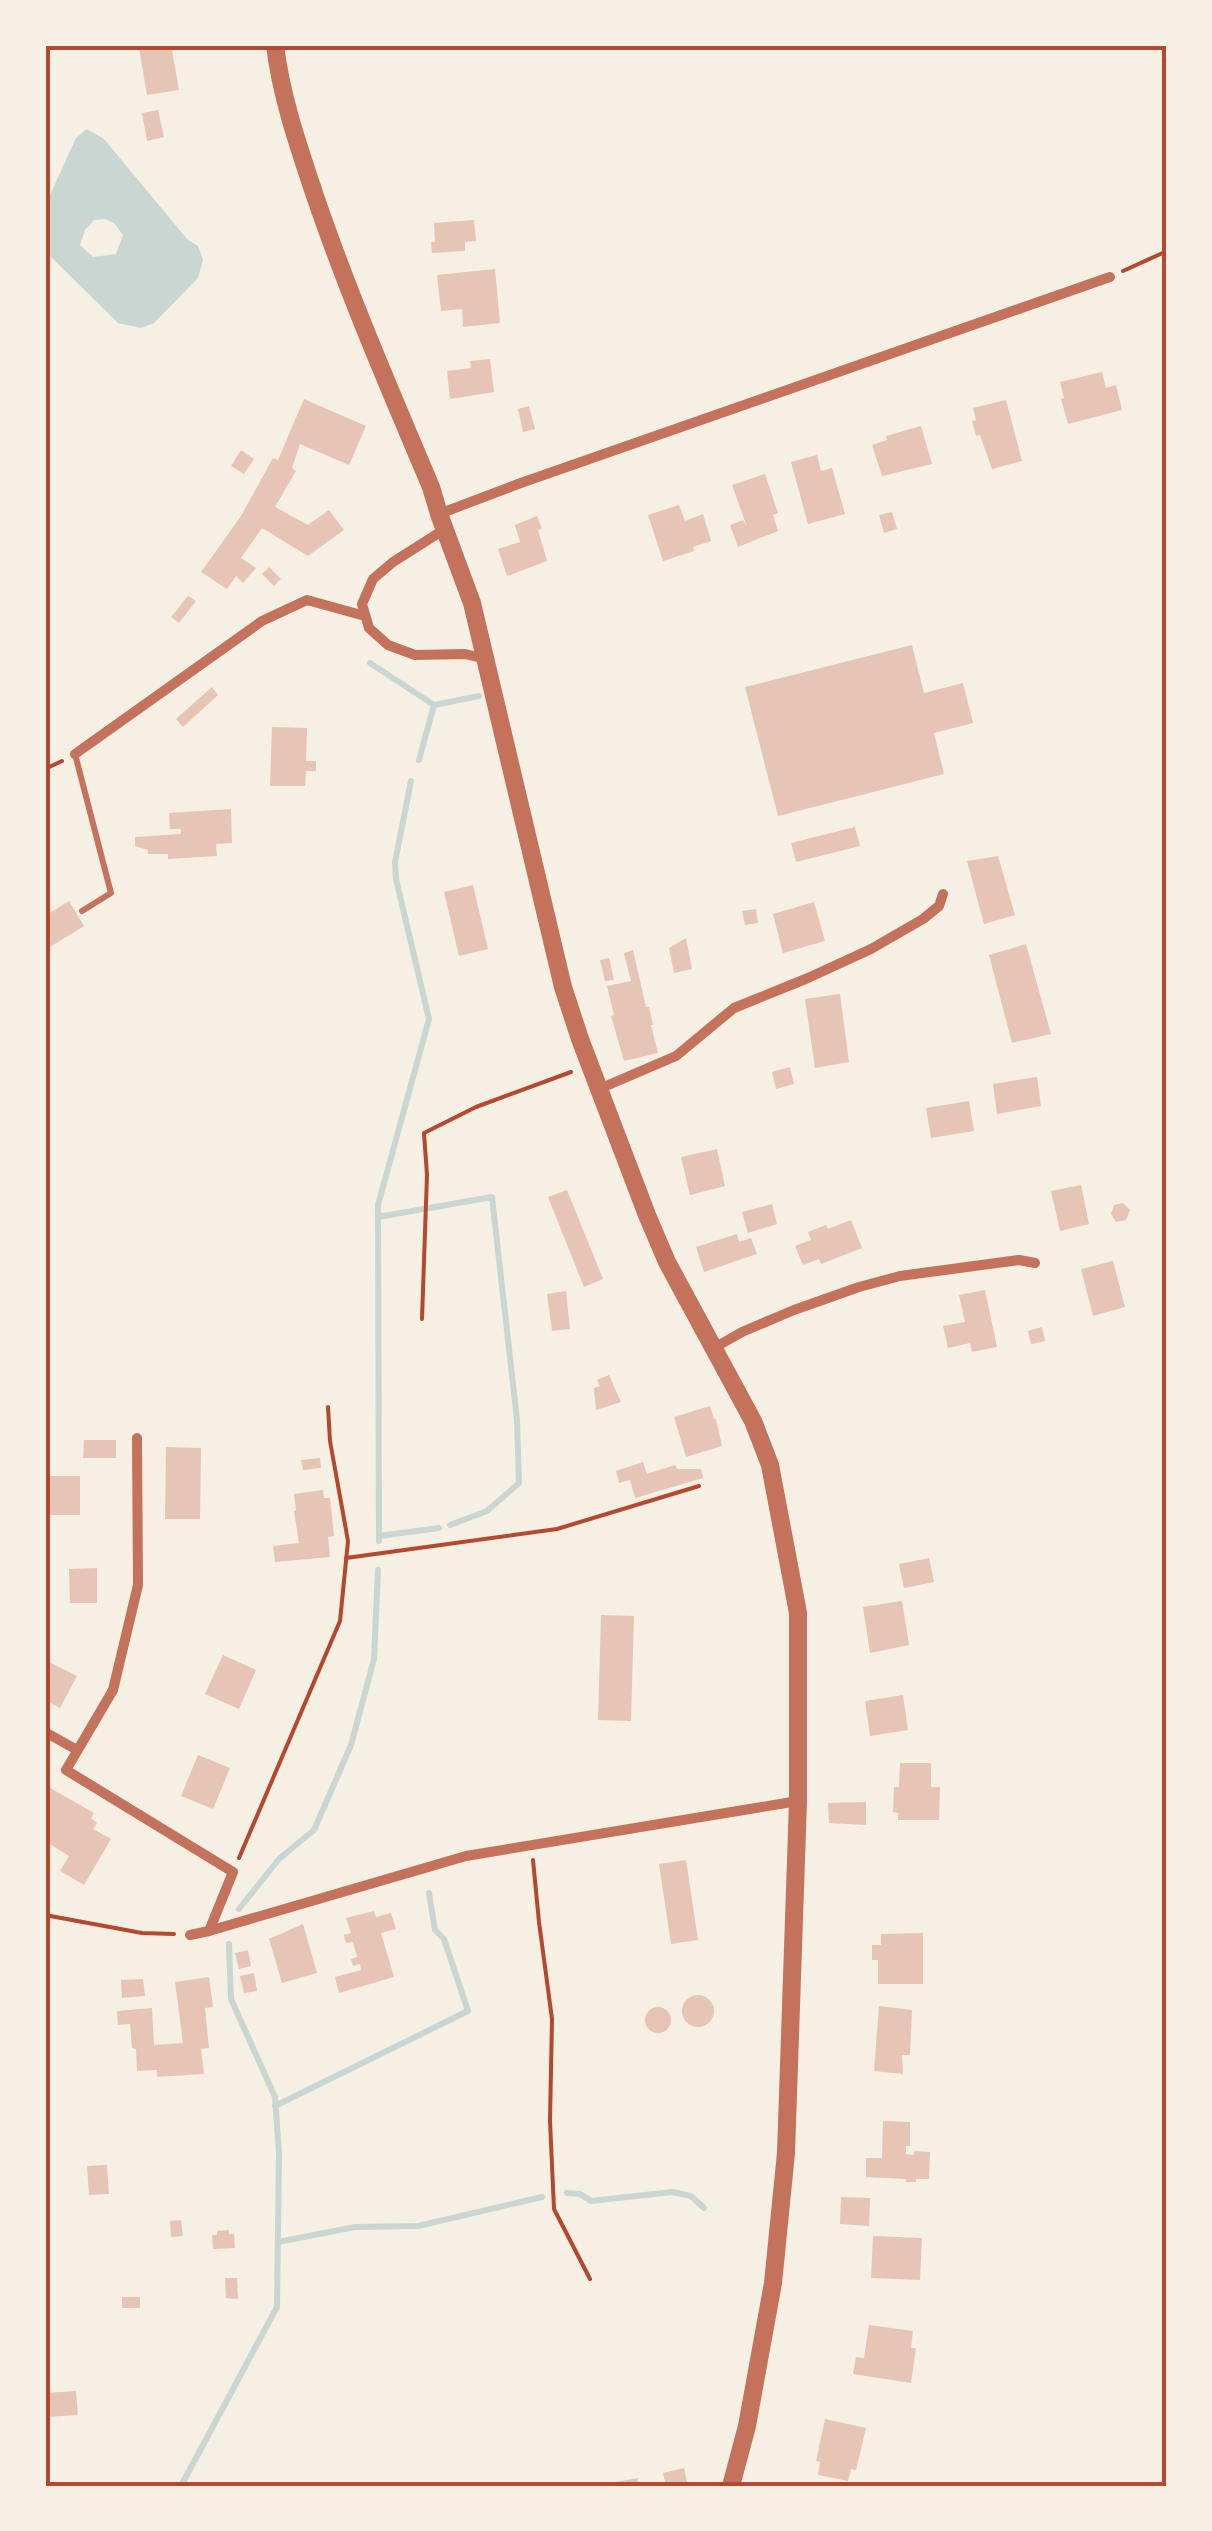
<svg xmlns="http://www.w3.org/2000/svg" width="1212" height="2531" font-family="'Libre Baskerville',serif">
<rect width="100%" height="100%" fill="#f6efe4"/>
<path fill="#c9d6d2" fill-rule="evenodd" d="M87 129 104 139 187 239 198 246 203 260 198 278 154 323 141 328 118 323 45 251V206L76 138ZM105 219 114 223 123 235 116 254 93 257 80 245 85 230 94 220Z"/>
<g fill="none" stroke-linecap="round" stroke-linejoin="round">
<g stroke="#c9d6d2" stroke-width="6">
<polyline points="370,663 434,705 419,760"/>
<polyline points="434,705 479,696"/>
<polyline points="378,1217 492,1197 517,1420 519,1483 487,1511 450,1525"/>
<polyline points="379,1536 439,1528"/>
<polyline points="379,1541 378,1205 429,1019 396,879 395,862 411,781"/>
<polyline points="239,1909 279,1859 314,1830 351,1745 374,1659 378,1570"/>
<polyline points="275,2106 468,2011 444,1939 435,1930 429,1893"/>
<polyline points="567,2193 580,2194 591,2201 672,2192 691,2196 704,2208"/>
<polyline points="278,2242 355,2227 418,2226 542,2197"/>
<polyline points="181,2486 277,2307 279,2153 275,2097 231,1999 229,1944"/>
</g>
</g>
<g fill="#e6c5b7">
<polygon points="156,45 171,45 179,90 147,95 139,48"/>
<polygon points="158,110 164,137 147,141 142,113"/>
<polygon points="474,220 476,241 465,242 465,251 432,253 431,242 435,242 434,223"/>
<polygon points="495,269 500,323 463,327 462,309 441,311 437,275"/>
<polygon points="490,359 494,392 450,399 447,371 471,368 470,361"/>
<polygon points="1102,372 1106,388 1116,385 1122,410 1068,424 1061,399 1064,398 1060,382"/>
<polygon points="304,399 366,426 349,465 300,444 292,468 296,471 275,507 308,525 329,510 344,530 308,556 262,528 241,558 256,568 243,583 236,576 227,589 201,572 241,516 273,458 278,460"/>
<polygon points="1006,400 1022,461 992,469 980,435 976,436 972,421 976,420 973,408"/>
<polygon points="529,406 535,429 523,432 518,409"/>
<polygon points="921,426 932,464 882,476 872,445 887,440 886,436"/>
<polygon points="241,450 254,459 244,474 231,466"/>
<polygon points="817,455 821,471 832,468 845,514 808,524 791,462"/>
<polygon points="765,474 778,513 773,515 778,531 738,547 730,525 743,520 747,527 732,485"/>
<polygon points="679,505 685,521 703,514 711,541 693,547 694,551 663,561 648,515"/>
<polygon points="892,512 897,529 884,533 879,515"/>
<polygon points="537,516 542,529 538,530 547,561 507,576 498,549 520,542 515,525"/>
<polygon points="269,567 281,579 274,586 262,574"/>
<polygon points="188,596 196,601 179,623 171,617"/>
<polygon points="912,645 924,693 963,683 973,723 934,733 944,774 778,816 745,687"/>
<polygon points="212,687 218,695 183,727 176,719"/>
<polygon points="272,727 307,728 306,761 316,761 316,771 306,771 305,786 270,786"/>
<polygon points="231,809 232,843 216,844 217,856 168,859 168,854 148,854 148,850 135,846 135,837 181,834 181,829 170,829 169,813"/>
<polygon points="855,827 860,846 796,862 791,843"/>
<polygon points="998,856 1015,915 984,924 967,861"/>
<polygon points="473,885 488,949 459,956 444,892"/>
<polygon points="69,901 84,926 45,950 45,916"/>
<polygon points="814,902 825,941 783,953 773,914"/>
<polygon points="756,909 758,923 745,925 742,911"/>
<polygon points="686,938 692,969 674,973 669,948"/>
<polygon points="1026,944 1051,1034 1012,1043 989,955"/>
<polygon points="633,950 646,1007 649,1007 653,1025 651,1025 658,1053 624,1061 611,1016 614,1015 607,986 631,981 624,953"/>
<polygon points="609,958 614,980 605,981 600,960"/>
<polygon points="840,994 849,1062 815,1068 805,999"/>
<polygon points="790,1067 794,1084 776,1089 772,1072"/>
<polygon points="1037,1077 1041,1106 997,1114 993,1084"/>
<polygon points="969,1101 974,1131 931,1138 926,1108"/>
<polygon points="717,1149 725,1186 690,1195 681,1157"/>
<polygon points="1081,1185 1089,1224 1060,1231 1051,1191"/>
<polygon points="567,1190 603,1279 584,1287 548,1197"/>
<polygon points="1123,1203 1130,1210 1126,1220 1116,1222 1111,1214 1114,1205"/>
<polygon points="772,1204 777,1224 748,1233 742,1212"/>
<polygon points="851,1220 862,1248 821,1264 819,1259 803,1265 795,1246 811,1240 808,1232 826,1225 828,1229"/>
<polygon points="737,1234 739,1242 751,1238 757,1254 704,1272 696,1247"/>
<polygon points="1113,1261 1125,1307 1093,1316 1081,1269"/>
<polygon points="985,1290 997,1347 972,1352 970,1343 948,1348 943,1326 965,1322 959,1295"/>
<polygon points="566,1291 570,1329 552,1331 547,1294"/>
<polygon points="1042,1327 1045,1341 1031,1344 1028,1331"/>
<polygon points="609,1375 621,1402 596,1410 594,1388 600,1386 597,1380"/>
<polygon points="710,1406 714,1419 716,1419 722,1446 686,1457 674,1417"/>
<polygon points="84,1440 116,1440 116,1458 83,1458"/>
<polygon points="166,1447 201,1448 200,1519 165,1519"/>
<polygon points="320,1458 321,1468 303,1470 301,1460"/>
<polygon points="643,1462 647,1474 675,1465 677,1469 701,1469 703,1478 635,1498 630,1480 619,1483 616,1471"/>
<rect x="50" y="1476" width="30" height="39"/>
<polygon points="323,1490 324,1498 330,1498 334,1536 328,1537 330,1557 275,1562 273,1546 299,1543 294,1511 296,1510 294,1494"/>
<polygon points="929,1558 934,1582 904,1588 899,1564"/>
<polygon points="97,1568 97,1603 70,1603 69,1569"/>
<polygon points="902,1601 909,1645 870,1653 863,1607"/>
<polygon points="601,1615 634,1616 631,1721 598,1720"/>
<polygon points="223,1655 256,1670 239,1709 205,1694"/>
<polygon points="45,1660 77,1676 60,1708 45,1700"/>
<polygon points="903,1695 908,1730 870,1736 865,1701"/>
<polygon points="198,1755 230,1768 213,1809 181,1796"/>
<polygon points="900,1763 931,1763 931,1787 940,1787 939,1820 898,1820 898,1813 893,1812 894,1787 899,1787"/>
<polygon points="45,1785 94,1813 91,1818 97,1823 93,1829 111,1839 84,1885 60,1871 69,1856 45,1841"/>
<polygon points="866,1802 866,1825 829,1823 828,1803"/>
<polygon points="686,1860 698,1940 671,1944 659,1864"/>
<polygon points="374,1911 376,1917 391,1913 396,1929 381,1933 394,1977 339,1993 335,1977 361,1970 360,1964 353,1966 351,1959 357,1957 353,1942 346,1943 344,1935 351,1933 346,1918"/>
<polygon points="303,1924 317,1973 282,1983 269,1939"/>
<polygon points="923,1933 923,1984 878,1984 878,1960 872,1960 872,1945 881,1945 881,1934"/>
<polygon points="248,1950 251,1966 239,1969 235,1953"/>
<polygon points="254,1973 257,1991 244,1993 240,1976"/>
<polygon points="209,1977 213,2007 205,2008 209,2048 201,2049 204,2074 157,2077 157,2070 137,2071 136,2049 132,2048 130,2024 118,2025 117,2011 152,2008 154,2045 183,2043 175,1982"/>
<polygon points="143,1979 145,1996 122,1998 121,1980"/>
<circle cx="698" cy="2011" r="16"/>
<polygon points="879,2006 912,2010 910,2055 902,2055 903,2074 874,2071"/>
<circle cx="658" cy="2020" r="13"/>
<polygon points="883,2121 910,2122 910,2146 906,2146 906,2154 914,2155 914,2151 930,2152 929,2179 916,2179 916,2182 906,2182 906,2179 866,2177 866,2158 882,2158"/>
<polygon points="107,2165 109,2194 89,2195 87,2166"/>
<polygon points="841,2197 870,2198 869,2226 840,2224"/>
<polygon points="181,2220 183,2236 171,2237 170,2221"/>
<polygon points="229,2230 229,2234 234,2234 235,2248 213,2249 212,2235 217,2235 217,2231"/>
<polygon points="873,2236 922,2238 920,2280 871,2278"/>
<polygon points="225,2278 237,2278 238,2299 226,2298"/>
<rect x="122" y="2297" width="18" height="11"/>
<polygon points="869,2325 913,2331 911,2348 916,2348 911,2383 853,2374 856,2357 864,2358"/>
<polygon points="76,2391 78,2415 45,2417 45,2393"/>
<polygon points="825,2419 866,2428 856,2470 851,2469 848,2481 818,2475 820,2462 816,2461"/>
<polygon points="684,2468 688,2486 666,2486 663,2473"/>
<polygon points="638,2478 637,2486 604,2486 604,2484"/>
</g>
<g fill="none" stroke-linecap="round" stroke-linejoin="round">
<g stroke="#b5482f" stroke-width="4">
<polyline points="1123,271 1167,251"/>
<polyline points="45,769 62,761"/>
<polyline points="422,1319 427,1175 424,1133 476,1107 571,1072"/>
<polyline points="346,1558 557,1529 699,1486"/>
<polyline points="239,1858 340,1621 348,1541 330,1441 328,1407"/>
<polyline points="533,1860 539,1922 552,2019 550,2121 554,2209 590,2279"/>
<polyline points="45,1915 142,1933 174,1934"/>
</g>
<polyline stroke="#c5725c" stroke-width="6" points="75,754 111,893 82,911"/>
<g stroke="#c5725c" stroke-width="10">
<polyline points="439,514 518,484 1110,277"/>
<polyline points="445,529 393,562 373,579 362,604 369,628 388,645 415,655 465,654 486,659"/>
<polyline points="75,754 262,621 307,600 365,616"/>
<polyline points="599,1089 676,1056 734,1008 808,978 871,949 923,919 939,906 943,894"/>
<polyline points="714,1348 742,1332 794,1310 859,1287 900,1276 1019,1260 1035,1263"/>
<polyline points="137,1438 138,1585 113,1690 66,1770 233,1872 209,1931"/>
<polyline points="45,1732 77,1750"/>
<polyline points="190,1935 209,1931 466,1856 798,1801"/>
</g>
<path stroke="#c5725c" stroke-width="18" d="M275 45C281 96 298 145 314 193 348 293 390 390 431 487L439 514 472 603 563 987 580 1039 647 1215 667 1262 753 1421 770 1465 798 1613V1801L786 2153 773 2283 747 2426 731 2486"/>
</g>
<rect width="1212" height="2531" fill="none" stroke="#f6efe4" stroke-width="95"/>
<rect x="48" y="48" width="1116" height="2436" fill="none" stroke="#b5482f" stroke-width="4"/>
</svg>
